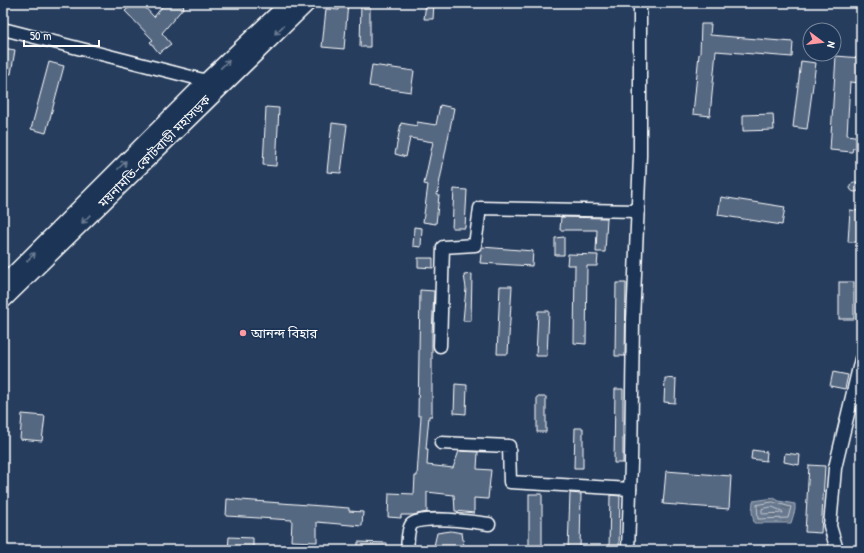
<svg xmlns="http://www.w3.org/2000/svg" width="864" height="553" font-family="'Patrick Hand','Noto Sans Bengali',sans-serif">
<defs>
<pattern id="water-ripples" width="26" height="14" patternUnits="userSpaceOnUse"><rect width="26" height="14" fill="#67788e"/><path d="M2 4q2-2 4 0t4 0M15 11q2-2 4 0t4 0" fill="none" stroke="#5a626d"/></pattern>
</defs>
<rect width="100%" height="100%" fill="#263d5e"/>
<filter id="ink" filterUnits="userSpaceOnUse"><feTurbulence type="fractalNoise" baseFrequency=".025" numOctaves="2"/><feDisplacementMap in="SourceGraphic" scale="8" xChannelSelector="R" yChannelSelector="G"/><feConvolveMatrix kernelMatrix="1 2 1 2 8 2 1 2 1" color-interpolation-filters="sRGB"/></filter>
<g filter="url(#ink)">
<g fill="url(#water-ripples)" stroke="#a4aebb">
<polygon points="774,498 779,501 795,504 795,510 791,523 754,523 752,512 753,501"/>
<polygon points="765,546 778,547 784,550 743,550"/>
</g>
<g fill="none" stroke-linecap="round" stroke-linejoin="round">
<g stroke="#c2c9d2" stroke-width="1">
<polygon points="773,502 791,507 788,518 758,519 757,505"/>
<polygon points="772,507 782,511 783,513 762,514 762,509"/>
</g>
</g>
<g fill="#556781" stroke="#fff">
<polygon points="134,3 141,3 154,17 165,3 180,3 184,7 162,33 171,44 159,53 150,42 153,40 125,11"/>
<polygon points="340,3 348,3 344,49 322,47 326,9 339,10"/>
<polygon points="361,3 370,3 370,47 360,47"/>
<polygon points="426,3 434,3 433,19 424,19"/>
<polygon points="701,24 711,24 710,35 793,42 792,57 716,51 710,116 693,114 699,54 700,54"/>
<polygon points="3,48 15,50 11,74 3,73"/>
<polygon points="836,56 861,58 861,83 850,82 847,135 861,137 861,149 853,148 852,152 830,150"/>
<polygon points="801,61 816,63 807,129 793,127"/>
<polygon points="49,62 64,66 46,133 31,129"/>
<polygon points="372,65 414,71 411,92 369,86"/>
<polygon points="440,105 454,108 437,195 439,195 436,224 423,222 428,185 424,184 433,142 410,138 406,157 395,154 401,123 417,126 417,122 436,125"/>
<polygon points="266,107 279,108 276,166 263,165"/>
<polygon points="773,114 774,130 743,131 743,115"/>
<polygon points="332,123 347,125 341,173 327,172"/>
<circle cx="855" cy="187" r="5"/>
<polygon points="454,189 467,190 465,228 452,228"/>
<polygon points="721,197 785,207 782,225 718,215"/>
<polygon points="850,210 860,211 858,242 848,242"/>
<polygon points="561,217 607,218 605,252 596,252 597,230 560,230"/>
<polygon points="414,227 422,228 421,247 413,246"/>
<polygon points="564,237 564,255 555,255 555,238"/>
<polygon points="482,247 533,251 532,266 480,263"/>
<polygon points="568,254 598,255 597,266 587,266 586,344 574,343 575,265 567,265"/>
<polygon points="418,258 433,258 433,268 418,267"/>
<polygon points="472,274 471,321 463,321 466,288 464,275"/>
<rect x="839" y="282" width="15" height="37"/>
<polygon points="616,283 626,283 625,356 615,356"/>
<polygon points="500,286 512,286 508,354 497,354"/>
<polygon points="420,290 434,291 432,334 432,416 429,416 426,449 428,449 427,465 453,468 459,451 478,452 477,469 491,470 488,499 474,498 474,513 455,511 454,495 427,492 427,512 413,515 401,515 401,518 388,517 389,493 414,494 415,476 417,476 421,416 418,416"/>
<polygon points="538,311 549,311 547,356 536,356"/>
<polygon points="833,372 848,375 845,389 830,386"/>
<polygon points="665,378 676,379 675,403 664,402"/>
<polygon points="455,384 467,385 466,414 454,413"/>
<polygon points="615,389 623,389 623,463 614,463"/>
<rect x="537" y="397" width="9" height="35"/>
<polygon points="22,414 45,416 42,441 20,439"/>
<polygon points="575,428 583,428 583,468 574,468"/>
<polygon points="752,450 767,452 766,461 751,459"/>
<polygon points="785,453 800,455 799,465 784,462"/>
<polygon points="809,465 825,466 821,533 805,532"/>
<polygon points="666,471 731,476 729,509 663,504"/>
<polygon points="570,493 581,494 580,550 568,550"/>
<rect x="529" y="494" width="13" height="56"/>
<polygon points="610,495 620,496 619,550 609,550"/>
<polygon points="227,499 349,508 349,511 363,512 362,526 317,522 317,542 291,541 292,520 226,516"/>
<polygon points="451,531 462,533 464,546 460,546 459,550 433,550 437,533"/>
<polygon points="229,537 253,538 253,550 228,550"/>
<polygon points="358,542 387,543 387,550 358,550"/>
</g>
<g fill="none" stroke-linecap="round" stroke-linejoin="round">
<g stroke="#fff" stroke-width="15">
<g id="minor">
<polyline points="3,29 207,81 210,86"/>
<polyline points="440,346 443,247 475,245 480,208 638,211"/>
<polyline points="441,443 509,446 510,482 630,489"/>
<path d="M407 550C408 543 407 531 411 525 419 514 475 522 489 524"/>
<polyline points="628,550 631,463 633,321 640,156 640,3"/>
<polyline points="837,550 830,526 835,468 861,359"/>
</g>
</g>
<g stroke="#fff" stroke-width="19">
<g id="secondary">
<polyline points="3,285 207,81 289,3"/>
<polyline points="3,300 307,3"/>
</g>
</g>
<use href="#minor" stroke="#1d3557" stroke-width="12"/>
<use href="#secondary" stroke="#1d3557" stroke-width="16"/>
</g>
<defs><path id="oneway-shaft" d="M-6 0H5M1.5-3L5.5 0L1.5 3" fill="none" stroke-width="1.6" stroke-linecap="round" stroke-linejoin="round"/></defs>
<g stroke="#6c7c92">
<use href="#oneway-shaft" transform="translate(279 30) rotate(136)"/>
<use href="#oneway-shaft" transform="translate(225 64) rotate(-44)"/>
<use href="#oneway-shaft" transform="translate(122 165) rotate(-45)"/>
<use href="#oneway-shaft" transform="translate(86 219) rotate(135)"/>
<use href="#oneway-shaft" transform="translate(31 257) rotate(-45)"/>
</g>
</g>
<circle fill="#ff9aa2" stroke="#1d3557" stroke-width="1.5" cx="243" cy="333" r="4"/>
<g text-anchor="middle" dominant-baseline="central" stroke-width="3.5" stroke-linejoin="round" paint-order="stroke">
<g font-size="13" fill="#fff" stroke="#1d3557">
<text transform="translate(154 151) rotate(-45)">ময়নামতি–কোটবাড়ী মহাসড়ক</text>
</g>
<g font-size="13" fill="#fff" stroke="#1d3557" text-anchor="start">
<text x="251" y="333">আনন্দ বিহার</text>
</g>
</g>
<rect width="864" height="553" fill="none" stroke="#1d3557" stroke-width="16"/>
<rect x="8" y="8" width="848" height="537" fill="none" stroke="#fff" stroke-width="1.5" filter="url(#ink)"/>
<g transform="translate(822 42) rotate(105)"><circle r="19" fill="#1d3557" stroke="#77869a"/>
<path d="M0-3L7 15L0 10L-7 15Z" fill="#ff9aa2"/>
<text y="-6" font-size="11" font-weight="bold" text-anchor="middle" fill="#ffffff">N</text>
</g>
<path d="M24 40v6h75v-6" fill="none" stroke="#ffffff" stroke-width="2"/>
<text x="30" y="40" font-size="12" fill="#ffffff" stroke="#1d3557" stroke-width="3" paint-order="stroke">50 m</text>
</svg>
